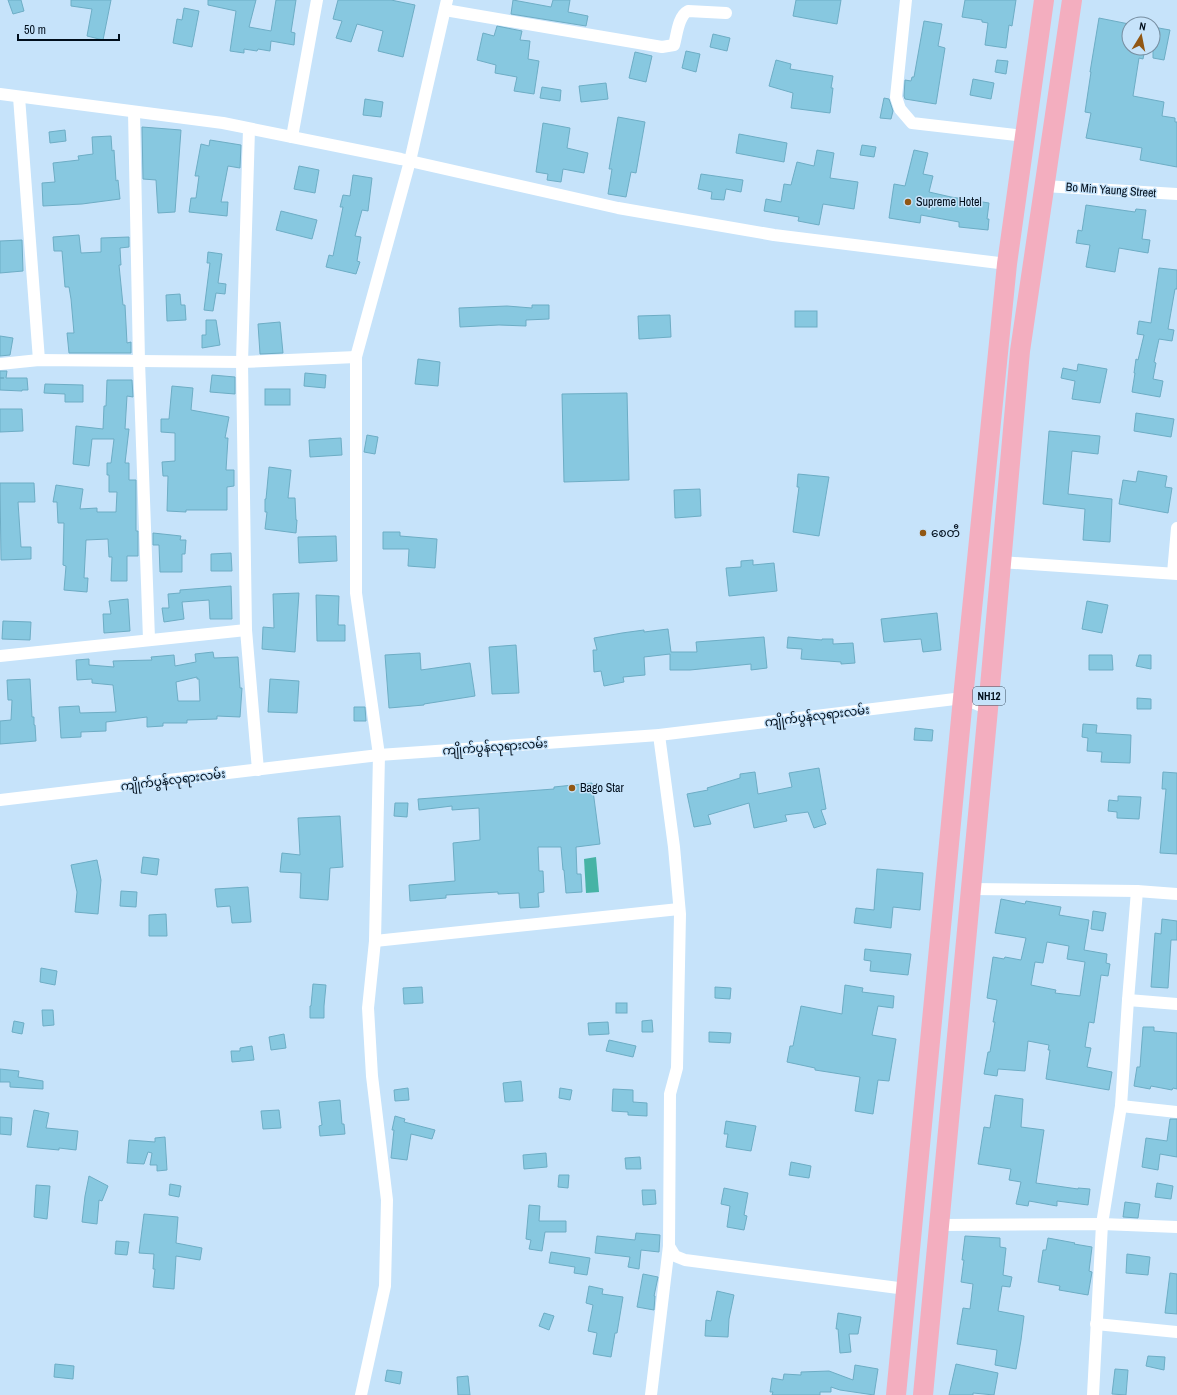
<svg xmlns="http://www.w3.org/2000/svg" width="1177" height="1395" font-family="'Archivo Narrow','Noto Sans Myanmar',sans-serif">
<rect width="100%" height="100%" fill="#c6e3fa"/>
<polygon fill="#46b3a5" points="596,857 599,892 586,893 584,859"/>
<g fill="#87c8e0" stroke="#6dadc5" fill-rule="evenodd">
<polygon points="8,0 21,0 24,11 13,14"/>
<polygon points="71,0 111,0 103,40 87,36 92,9 71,6"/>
<polygon points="208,0 256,0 249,27 271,31 276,0 296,0 291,32 295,33 294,45 271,41 270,51 258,49 257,51 244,49 244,53 230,51 236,11 208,5"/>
<polygon points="338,0 391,0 415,5 403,57 378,51 383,31 357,24 351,42 336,38 342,21 333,19"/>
<polygon points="513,0 551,7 553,0 570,0 568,12 588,16 586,26 511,14"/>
<polygon points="796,0 841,0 837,24 793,16"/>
<polygon points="965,0 1016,0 1012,26 1009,25 1006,48 985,45 988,23 982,22 982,20 962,17"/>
<polygon points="184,8 199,11 192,47 173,43 177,19 182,20"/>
<polygon points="1099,18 1129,24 1129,48 1145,48 1143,59 1139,58 1133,96 1164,102 1162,116 1175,118 1175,122 1177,122 1177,167 1140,160 1142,148 1086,138 1091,113 1085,112 1091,72 1090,72"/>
<polygon points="924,21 942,24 938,46 945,48 936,104 905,99 904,96 905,80 911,81 912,77 914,77"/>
<polygon points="497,26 522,31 520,40 530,41 528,59 539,61 534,94 514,91 517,77 495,73 496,65 477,60 483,33 494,36"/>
<polygon points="1153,27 1170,30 1164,60 1153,58"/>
<polygon points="713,34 730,38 727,51 710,47"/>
<polygon points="686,51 700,54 696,72 682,68"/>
<polygon points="635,52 652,56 646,82 629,78"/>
<polygon points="776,60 791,64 790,69 833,76 831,88 833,88 830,113 791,108 793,93 769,86"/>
<polygon points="997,60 1008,61 1006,74 995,72"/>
<polygon points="973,79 994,83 991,99 970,95"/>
<polygon points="606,83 608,99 581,102 579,86"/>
<polygon points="542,87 561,90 560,101 540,98"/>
<polygon points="884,98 889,99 893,111 891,119 880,118"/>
<polygon points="365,99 383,102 381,117 363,115"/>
<polygon points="618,117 645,122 636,173 631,172 626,197 608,194 612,169 609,169"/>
<polygon points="543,123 570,128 567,148 588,153 584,173 563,169 561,182 547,180 548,174 536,172"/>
<polygon points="142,127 181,130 175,212 158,213 156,180 143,179"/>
<polygon points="65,130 66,141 50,143 49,132"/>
<polygon points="739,134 787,143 784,162 736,153"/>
<polygon points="111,136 112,151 114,150 116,181 118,180 120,199 82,204 43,206 42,183 55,182 53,163 79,160 78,156 93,154 92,137"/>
<polygon points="210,140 241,145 240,168 228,166 221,202 228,202 227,216 189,212 191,198 196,198 199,176 195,176 201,144 209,146"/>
<polygon points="862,145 876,147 874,157 860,155"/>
<polygon points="817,150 834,153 830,178 858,182 854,209 823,204 819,225 798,221 799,217 764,211 766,199 781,202 784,184 791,185 797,162 814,166"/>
<polygon points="914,150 928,153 923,174 933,176 929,192 951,197 989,203 987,219 989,219 988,230 959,227 959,222 921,215 920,223 889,218 894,184 905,186"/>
<polygon points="299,166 319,170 315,193 294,189"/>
<polygon points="701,174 743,180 741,192 726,189 724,200 711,199 712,192 698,189"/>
<polygon points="353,175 372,178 368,211 362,210 355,236 361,237 357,261 360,262 356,274 326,267 329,255 333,256 343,207 340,207 343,195 350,196"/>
<polygon points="1086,205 1135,212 1136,209 1146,210 1142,239 1150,240 1148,253 1119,248 1115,272 1086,267 1090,245 1076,243 1078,230 1082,231"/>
<polygon points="281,211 317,220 312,239 276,230"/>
<polygon points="79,235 81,253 101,252 101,238 129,237 129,247 120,248 121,265 119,265 123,305 125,305 127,343 131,342 131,353 69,353 67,333 74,333 71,299 69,287 65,287 62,251 54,251 53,237"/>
<polygon points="22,240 23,271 0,273 0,241"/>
<polygon points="208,252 222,254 218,283 226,284 225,294 216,293 213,311 204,310 210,263 207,263"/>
<polygon points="1159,268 1177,270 1177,289 1175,289 1168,329 1174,330 1172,341 1159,339 1154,362 1156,363 1153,379 1163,381 1160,397 1132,392 1135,373 1134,373 1136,359 1138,360 1144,335 1137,334 1139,321 1151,323"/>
<polygon points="180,294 181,305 185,305 186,320 167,321 166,295"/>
<polygon points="532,305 549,305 549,319 526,320 526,326 499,325 460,327 459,308 507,306 532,308"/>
<rect x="795" y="311" width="22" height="16"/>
<polygon points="670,315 671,337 639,339 638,316"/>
<polygon points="206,320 216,320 220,345 202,348 202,335 206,335"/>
<polygon points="280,322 283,353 260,354 258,324"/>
<polygon points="0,336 13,338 10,355 0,356"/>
<polygon points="418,359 440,362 438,386 415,384"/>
<polygon points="1078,364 1107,369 1100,403 1072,399 1075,381 1061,378 1063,368 1077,371"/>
<polygon points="0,371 7,371 6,378 27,378 28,390 22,390 22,391 0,390 0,378 4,378 0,378"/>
<polygon points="305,373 326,375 325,388 304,386"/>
<polygon points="212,375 235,377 235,394 210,392"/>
<polygon points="107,380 132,380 133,397 127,396 125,429 129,429 125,463 129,463 129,480 136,480 136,531 138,531 138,556 127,556 127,581 111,581 112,557 109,557 108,539 86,540 84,578 88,578 87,592 64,590 66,566 63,565 64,523 58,523 57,502 53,502 56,485 83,489 80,509 97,508 97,512 116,512 117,492 109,492 109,475 107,475 107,463 111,463 114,439 92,439 89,466 73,464 76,426 103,429 104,406 106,406"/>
<polygon points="45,384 83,385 83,402 65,402 65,394 44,393"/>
<polygon points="172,386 193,388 191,410 229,417 225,438 228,438 226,470 234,470 234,486 227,487 227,510 186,510 186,512 167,511 168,476 163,476 162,462 175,461 175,433 161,432 161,419 169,419"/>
<rect x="265" y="389" width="25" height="16"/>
<polygon points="627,393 629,480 564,482 562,394"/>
<polygon points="0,409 22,409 23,431 0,432"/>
<polygon points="1136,413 1174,419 1171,437 1134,431"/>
<polygon points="1049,431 1100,436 1098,454 1072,451 1068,494 1112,499 1110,542 1083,540 1085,509 1043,504"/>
<polygon points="367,435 378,437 375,454 364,452"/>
<polygon points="341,438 342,455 310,457 309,440"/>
<polygon points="269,467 291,470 288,498 295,498 296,520 297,520 296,533 265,529 267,512 265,512 265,499 266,499"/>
<polygon points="1138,471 1167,476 1165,487 1172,488 1168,513 1119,504 1123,480 1136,482"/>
<polygon points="798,474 829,477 819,536 793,532 799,487 797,487"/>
<polygon points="0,483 34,483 35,502 18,502 21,547 31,547 31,559 1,560"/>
<polygon points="700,489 701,516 675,518 674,490"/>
<polygon points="383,532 400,532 400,536 437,539 435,568 408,566 409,549 383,549"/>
<polygon points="153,533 181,536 180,540 186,540 185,554 182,554 182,572 160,572 159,545 153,545"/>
<polygon points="336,536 337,561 299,563 298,537"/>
<polygon points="231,553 232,571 211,571 211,554"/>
<polygon points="753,560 753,565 774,563 777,591 729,596 726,568 741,567 741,561"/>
<polygon points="231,586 232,619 210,619 209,600 182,602 184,619 164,622 162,608 169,608 168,594 180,593 180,590"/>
<polygon points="299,593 295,652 262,649 263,627 274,628 273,594"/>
<polygon points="316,595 339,596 338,625 345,625 345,641 317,641"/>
<polygon points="128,599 130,631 104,633 103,614 111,614 109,601"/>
<polygon points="1087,601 1108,605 1102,633 1082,629"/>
<polygon points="937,613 941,650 923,652 921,639 884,642 881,619"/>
<polygon points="3,621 31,622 30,640 2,639"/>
<polygon points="668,629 671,652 697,652 696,642 764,637 767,668 751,670 751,664 690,670 670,670 670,654 644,657 645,675 623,677 624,682 604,686 601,671 594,672 593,650 597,650 594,638 622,633 644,630 644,632"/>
<polygon points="788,637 822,640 822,639 833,639 833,644 853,643 855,663 841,664 841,662 801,659 802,649 787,648"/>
<polygon points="516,645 519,693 492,694 489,647"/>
<path d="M213 652 214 658 238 657 240 688H242L240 717 217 716V719L187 720V723H163V726L147 727V717L106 722V731L81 732V737L61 738 59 707 79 706 80 713 116 712 113 685 92 683V679L77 680 76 660 89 659V665L114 667 113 661 152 660 151 657 174 655 175 666 196 662 195 654ZM197 677V679H199L200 701H178L176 682Z"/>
<polygon points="420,653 421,670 470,663 475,696 424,704 424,705 389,708 385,655"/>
<polygon points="1089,655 1112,655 1113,670 1089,670"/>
<polygon points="1139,655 1151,655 1151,669 1136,666"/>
<polygon points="30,679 32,717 34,717 34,725 35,725 36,741 0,744 0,721 11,720 12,700 8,700 7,680"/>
<polygon points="270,679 299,681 297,713 268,712"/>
<polygon points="1137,698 1151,699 1151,709 1137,709"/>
<polygon points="354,707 365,707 366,721 354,721"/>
<polygon points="1083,724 1097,725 1096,733 1131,735 1130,763 1101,762 1102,752 1087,751 1088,738 1082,737"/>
<polygon points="915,728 933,730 932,741 914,740"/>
<polygon points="819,768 826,809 821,810 826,824 814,828 808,812 785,815 787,821 754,828 749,803 708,815 711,824 694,827 687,794 708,790 707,788 740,778 740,774 755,772 758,794 792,787 789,773"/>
<polygon points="1163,772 1177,773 1177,854 1160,853 1166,789 1162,789"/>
<polygon points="592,783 600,844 576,847 577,874 581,874 582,892 566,893 564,870 563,870 561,847 538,847 539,871 543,871 544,892 538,893 539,907 520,908 519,893 498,894 498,892 446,895 446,898 410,901 409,885 455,881 453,843 480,840 479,808 452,810 452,806 419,810 418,799 554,789 554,787"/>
<polygon points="1118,796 1141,797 1139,819 1117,818 1117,812 1108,811 1109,800 1118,801"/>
<polygon points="395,803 408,803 407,817 394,816"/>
<polygon points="340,816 343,867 330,868 328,900 300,898 301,873 280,872 282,853 300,855 298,818"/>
<polygon points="143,857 159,859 157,875 141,873"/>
<polygon points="97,860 101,880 98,914 75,912 77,892 71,865"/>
<polygon points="877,869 923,873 920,910 893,907 891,928 854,923 856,908 874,910"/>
<polygon points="248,887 251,922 232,923 230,906 217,907 215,889"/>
<polygon points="121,891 137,892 136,907 120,906"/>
<path d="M1001 899 1025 904 1026 901 1061 907 1059 915 1089 920 1084 950 1107 954 1106 963 1110 964 1108 976 1101 975 1094 1023 1089 1022 1085 1047 1091 1048 1087 1067 1112 1072 1109 1090 1046 1079 1050 1050H1048L1049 1045 1028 1041 1025 1071 998 1069 997 1076 984 1074 988 1052H990L995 1022H993L997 1000 987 998 993 957 1004 959 1005 957 1021 960 1026 938 995 933ZM1047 942 1069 946 1067 959 1085 962 1080 996 1055 993 1056 990 1031 985 1035 962 1043 963Z"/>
<polygon points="1093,911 1106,913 1103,931 1091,929"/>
<polygon points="166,914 167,936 149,936 149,915"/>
<polygon points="1162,919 1177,921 1177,940 1171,940 1168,988 1151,987 1155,933 1161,934"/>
<polygon points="865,949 911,954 908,975 870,971 871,961 864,960"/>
<polygon points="41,968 57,971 55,985 40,982"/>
<polygon points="313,984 326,985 324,1006 324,1018 310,1018 310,1006 311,1006"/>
<polygon points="845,985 863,988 862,992 894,996 893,1008 878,1006 872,1035 896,1039 889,1081 878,1080 873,1114 855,1111 860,1077 815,1070 815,1068 787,1062 790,1046 793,1046 801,1006 842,1014"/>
<polygon points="422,987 423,1003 404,1004 403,988"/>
<polygon points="715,987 731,988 730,999 715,998"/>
<rect x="616" y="1003" width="11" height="10"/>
<polygon points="42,1010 53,1010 54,1025 43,1026"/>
<polygon points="652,1020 653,1032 642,1032 642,1021"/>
<polygon points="14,1021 24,1023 22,1034 12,1032"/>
<polygon points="608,1022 609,1034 589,1035 588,1023"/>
<polygon points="1143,1027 1154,1027 1154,1031 1177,1033 1177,1089 1173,1088 1172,1090 1151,1086 1150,1089 1134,1086 1137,1067 1140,1067"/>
<polygon points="709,1032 731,1033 730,1043 709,1042"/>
<polygon points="284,1034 286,1048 271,1050 269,1037"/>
<polygon points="609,1040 636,1046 633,1057 606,1051"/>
<polygon points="252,1046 254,1060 232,1062 231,1051 240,1051 240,1048"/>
<polygon points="0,1069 19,1071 18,1077 43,1081 43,1089 10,1087 10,1082 0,1082"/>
<polygon points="521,1081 523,1101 505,1102 503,1083"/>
<polygon points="408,1088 409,1100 395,1101 394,1090"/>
<polygon points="560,1088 572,1090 570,1100 559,1098"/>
<polygon points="613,1089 633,1090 633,1102 647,1103 647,1116 628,1115 628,1112 612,1111"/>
<polygon points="995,1095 1023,1099 1021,1127 1044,1130 1036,1183 1078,1189 1078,1188 1090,1189 1088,1205 1057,1201 1057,1206 1029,1201 1028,1206 1016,1204 1021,1182 1009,1180 1011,1169 978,1164 984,1127 990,1128"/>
<polygon points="340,1100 342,1124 344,1124 345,1134 320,1136 319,1126 322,1125 319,1102"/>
<polygon points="34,1110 49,1113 46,1128 78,1131 76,1150 59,1148 59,1150 27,1147"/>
<polygon points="279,1110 281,1128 263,1129 261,1111"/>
<polygon points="395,1116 405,1119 404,1122 435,1130 432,1139 411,1134 407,1160 391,1158 394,1130 392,1130"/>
<polygon points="0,1117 12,1118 11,1135 0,1134"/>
<polygon points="1170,1119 1177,1119 1177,1157 1160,1154 1158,1170 1142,1167 1146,1138 1167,1141"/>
<polygon points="726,1121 756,1126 751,1151 726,1147 728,1134 724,1134"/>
<polygon points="165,1137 167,1170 157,1171 157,1165 150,1165 152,1153 148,1152 144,1164 127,1163 129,1140 155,1142 155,1138"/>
<polygon points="546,1153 547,1167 524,1169 523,1155"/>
<polygon points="640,1157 641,1169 626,1169 625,1158"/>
<polygon points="791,1162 811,1166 809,1178 789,1175"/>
<polygon points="559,1175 569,1175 568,1188 558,1187"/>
<polygon points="89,1176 108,1186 102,1201 99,1200 97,1224 82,1222 85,1196"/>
<polygon points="1157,1183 1173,1186 1171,1199 1155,1197"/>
<polygon points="170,1184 181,1186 179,1197 169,1195"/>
<polygon points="36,1185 50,1186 47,1219 34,1217"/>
<polygon points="724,1188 748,1193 744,1215 747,1216 744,1230 727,1227 730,1206 721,1204"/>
<polygon points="642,1190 655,1190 656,1204 643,1205"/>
<polygon points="1125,1202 1140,1204 1138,1218 1123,1217"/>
<polygon points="529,1205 540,1206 539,1221 566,1221 566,1232 545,1232 542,1251 529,1249 531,1240 526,1239"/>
<polygon points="144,1214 178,1217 176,1243 202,1248 200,1260 176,1256 174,1289 153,1287 155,1269 153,1269 154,1254 139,1253"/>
<polygon points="636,1233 660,1235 659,1252 641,1250 639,1269 628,1267 630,1257 595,1253 597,1236 635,1240"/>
<polygon points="965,1236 1000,1238 1000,1247 1006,1248 1003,1275 1012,1277 1010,1287 1002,1286 998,1311 1024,1316 1021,1340 1016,1369 995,1365 997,1350 957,1344 963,1308 970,1309 973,1284 961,1282 964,1260 962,1260"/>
<polygon points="1048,1238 1075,1243 1074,1244 1092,1247 1089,1271 1092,1272 1088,1295 1059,1290 1060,1286 1038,1282 1043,1250 1046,1250"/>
<polygon points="116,1241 129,1242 127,1255 115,1254"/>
<polygon points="551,1252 590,1258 587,1275 574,1273 575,1267 549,1263"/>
<polygon points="1127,1254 1150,1257 1148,1275 1126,1273"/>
<polygon points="1170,1273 1177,1274 1177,1314 1165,1313"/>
<polygon points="643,1274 658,1277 654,1296 655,1296 654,1310 637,1307"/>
<polygon points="589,1286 603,1289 602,1294 623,1297 617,1333 615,1333 611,1357 593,1354 597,1333 588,1331 593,1305 586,1303"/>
<polygon points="717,1291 734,1295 729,1319 728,1337 705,1336 706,1320 711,1321"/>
<polygon points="544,1313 554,1316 549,1330 539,1326"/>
<polygon points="838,1313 861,1317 858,1334 849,1334 851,1352 840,1353 838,1329 836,1329"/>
<polygon points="1148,1356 1165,1357 1164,1370 1146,1366"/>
<polygon points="55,1364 74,1366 73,1379 54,1377"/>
<polygon points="956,1364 998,1373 994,1395 973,1393 973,1395 949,1395"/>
<polygon points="855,1365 878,1369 874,1395 840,1390 831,1387 831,1392 820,1392 820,1395 772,1395 773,1392 770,1392 772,1378 783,1380 784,1374 801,1375 801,1372 829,1371 853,1380"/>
<polygon points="1115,1369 1128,1370 1126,1395 1112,1394"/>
<polygon points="387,1370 402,1372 400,1384 385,1381"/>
<polygon points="468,1376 470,1395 458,1395 457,1377"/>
</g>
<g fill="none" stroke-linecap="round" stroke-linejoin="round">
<g stroke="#fff" stroke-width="12">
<polyline points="906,0 896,97 900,109 912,123 1025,136"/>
<path d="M445 10 662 47 674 45C677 35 678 16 688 11L726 13"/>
<polyline points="0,94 223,123 401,159 618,208 774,235 1007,264"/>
<polyline points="19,97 39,360"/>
<polyline points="134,112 139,361 149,639"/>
<polyline points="249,129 242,362 246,630 258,770"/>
<polyline points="292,137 317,0"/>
<polyline points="1044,186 1177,194"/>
<polyline points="0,364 39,360 242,362 356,357"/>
<polyline points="1001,562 1177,574"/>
<polyline points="1173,573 1177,528"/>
<polyline points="0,656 246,630"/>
<polyline points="659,735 674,847 680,914 677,1068 670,1094 669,1246 675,1256 685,1260 906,1289"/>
<polyline points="0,800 379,755 659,735 963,698 988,709"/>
<polyline points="971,889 1137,891 1177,894"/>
<polyline points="375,941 679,909"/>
<polyline points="1128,1000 1177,1004"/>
<polyline points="1121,1106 1177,1112"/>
<polyline points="940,1225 1102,1224 1177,1227"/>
<polyline points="1096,1324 1177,1332"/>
<polyline points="361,1395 385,1286 387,1200 372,1076 368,1008 375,941 379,755 356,593 356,357 410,161 447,0"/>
<polyline points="651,1395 669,1246"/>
<polyline points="1093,1395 1102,1224 1121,1106 1128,1000 1137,891"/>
</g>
<g stroke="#f3aebf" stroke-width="20">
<polyline points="896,1395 963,698 1007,264 1044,0"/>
<polyline points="923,1395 988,709 1020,351 1072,0"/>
</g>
</g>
<g fill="#915714" stroke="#c6e3fa" stroke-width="1.5">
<circle cx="908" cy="202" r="4"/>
<circle cx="923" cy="533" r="4"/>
<circle cx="572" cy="788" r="4"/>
</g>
<g text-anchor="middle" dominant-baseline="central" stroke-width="3" stroke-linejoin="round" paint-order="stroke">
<rect fill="#c6e3fa" stroke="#3b4e5e" stroke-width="1" x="973" y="687" width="32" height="18" rx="3"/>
<g font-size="11" font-weight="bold" fill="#000e1b">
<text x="989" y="696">NH12</text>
</g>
<g font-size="12" fill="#000e1b" stroke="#c6e3fa">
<text transform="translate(1111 190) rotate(4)">Bo Min Yaung Street</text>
<text transform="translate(817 716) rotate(-7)">ကျိုက်ပွန်လုရားလမ်း</text>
<text transform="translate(495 747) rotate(-4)">ကျိုက်ပွန်လုရားလမ်း</text>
<text transform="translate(173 780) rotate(-7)">ကျိုက်ပွန်လုရားလမ်း</text>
</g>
<g font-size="12" fill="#000e1b" stroke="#c6e3fa" text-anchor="start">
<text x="916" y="202">Supreme Hotel</text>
<text x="931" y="533">စေတီ</text>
<text x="580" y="788">Bago Star</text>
</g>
</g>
<g transform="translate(1141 36) rotate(10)"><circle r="19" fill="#c6e3fa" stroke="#778ea1"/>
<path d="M0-3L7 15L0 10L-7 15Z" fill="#915714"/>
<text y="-6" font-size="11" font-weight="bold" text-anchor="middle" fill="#000e1b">N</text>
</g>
<path d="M18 34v6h101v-6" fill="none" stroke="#000e1b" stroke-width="2"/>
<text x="24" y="34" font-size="12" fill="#000e1b" stroke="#c6e3fa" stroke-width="3" paint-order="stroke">50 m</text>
</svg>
